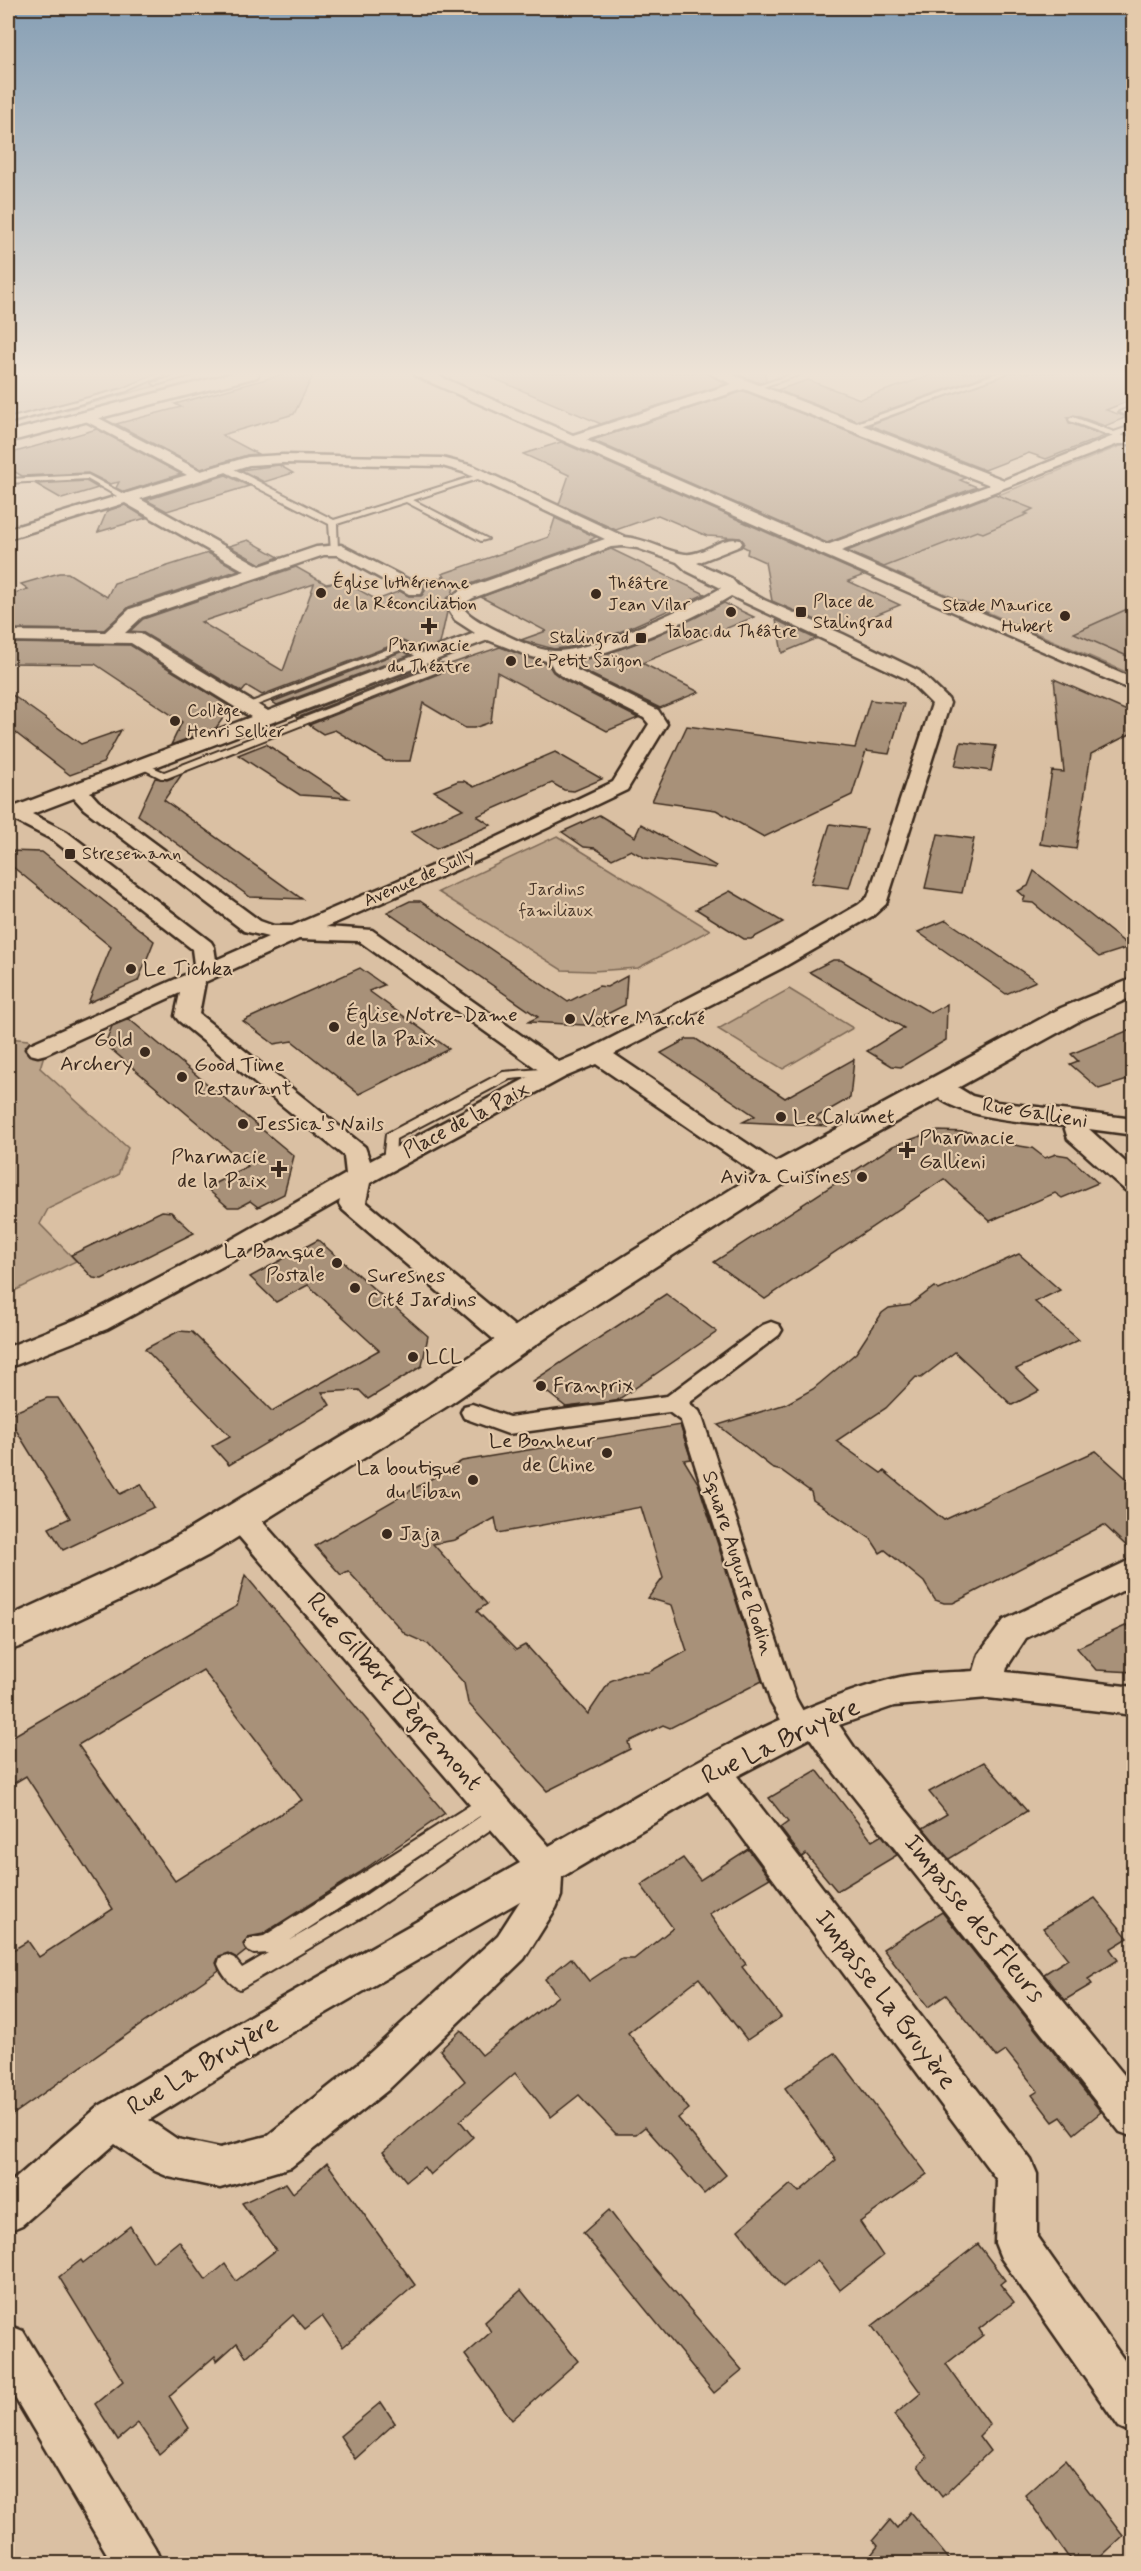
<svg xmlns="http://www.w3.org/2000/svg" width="1141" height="2571" font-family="Mynerve,sans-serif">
<rect width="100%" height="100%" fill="#dac0a3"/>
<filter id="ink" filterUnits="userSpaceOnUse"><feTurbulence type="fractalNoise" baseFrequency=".0167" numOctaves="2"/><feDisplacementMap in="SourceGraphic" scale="12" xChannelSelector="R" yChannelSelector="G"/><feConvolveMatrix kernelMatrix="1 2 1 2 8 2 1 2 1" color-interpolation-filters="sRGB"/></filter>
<g filter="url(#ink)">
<g fill="#bca48a" stroke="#7c6754" stroke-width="1.5">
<polygon points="8,373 205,373 8,425"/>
<polygon points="1123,445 1133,445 1133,675 860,557 859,551"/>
<polygon points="557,836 710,930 638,968 593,971 562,970 438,892"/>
<polygon points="789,989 853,1028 783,1069 718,1029"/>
<polygon points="8,1038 28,1040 44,1055 40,1068 128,1148 118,1175 48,1209 40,1224 76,1261 8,1294"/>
</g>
<g fill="#a89179" stroke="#3b2a1e" stroke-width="1.5" fill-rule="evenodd">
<polygon points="288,373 314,373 294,414 222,435 258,454 247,455 201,469 116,424 181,407 175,404"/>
<polygon points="481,373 707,373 726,384 601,424"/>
<polygon points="734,373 765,373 766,381 760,383"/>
<polygon points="938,373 992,373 857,421 777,390 808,380 860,399"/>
<polygon points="1009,373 1134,373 1134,399 1106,410 1127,417 1105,426 1074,415 1067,418 1069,423 1105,436 1046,459 1029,453 985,470 869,425"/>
<polygon points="744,391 966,478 960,480 977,487 827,543 592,440"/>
<polygon points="97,429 181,474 124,492 116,488 119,482 110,484 88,473 22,476 8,468 8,454"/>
<polygon points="561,442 864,575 848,581 900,605 839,630 772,601 765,562 747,554 748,549 742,546 744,542 740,538 707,536 658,515 616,530 559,504 569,475 523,454"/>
<polygon points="279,465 293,473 264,482 241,470"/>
<polygon points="226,475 249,486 167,511 146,500"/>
<polygon points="86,481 98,488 62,499 36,484"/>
<polygon points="995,494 1033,509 1025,513 1028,514 983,533 977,531 884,567 847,551"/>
<polygon points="125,505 146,518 98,532 107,511"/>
<path d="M555 518 596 537 590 540 593 541 462 587 455 584 452 594 442 603 447 612 440 644 422 651 403 641 262 695 247 686 242 692 142 632 130 631 143 619 296 567 326 584 343 581 377 600 400 591 409 596H421L425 591 422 584 445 576 442 574 549 537ZM314 584 283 671 201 622Z"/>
<polygon points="248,540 279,557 260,564 229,546"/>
<polygon points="611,549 705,594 613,635 570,647 554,649 521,640 546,631 481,597"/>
<polygon points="208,553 239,570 129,607 104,630 8,629 8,595 28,589 21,584 59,573 68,573 107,597 114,583"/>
<polygon points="724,603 754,617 642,663 699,692 660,708 578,668 573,662 609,653 653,637"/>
<polygon points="1134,606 1134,659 1074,633"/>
<polygon points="776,620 816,639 782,653"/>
<polygon points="8,643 130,645 231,707 216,728 171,745 182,722 95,664 8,663"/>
<polygon points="500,647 548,664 553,672 564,680 638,718 607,731 497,672 491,722 474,728 465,728 423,703 410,761 386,761 335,730 323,734 309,725 446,671 447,665"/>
<polygon points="403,651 410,655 277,705 272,702"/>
<polygon points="428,665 430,666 297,718 295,716"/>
<polygon points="1054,679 1134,714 1134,732 1091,754 1076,849 1040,844 1052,771 1064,772"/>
<polygon points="8,692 81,744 121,730 103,763 70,775 8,727"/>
<polygon points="870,700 904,704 889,754 866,751 852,795 764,837 716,810 652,801 687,726 855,748"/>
<polygon points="961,742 996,746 991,771 955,766"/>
<polygon points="266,744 348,798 300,795 238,755"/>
<polygon points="555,752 602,779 574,791 564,790 552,783 477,816 491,825 436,849 411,832 463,809 434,791 458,781 464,781 474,787"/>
<polygon points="182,774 164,800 302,899 250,897 138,815 155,778 167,780"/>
<polygon points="599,815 635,837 641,824 716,866 715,868 645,858 631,850 612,859 595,848 584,847 562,832"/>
<polygon points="830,824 867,829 849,888 811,883"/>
<polygon points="938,834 974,839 962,893 925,888"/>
<polygon points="8,851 42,852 154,941 138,981 88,1003 111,947 8,863"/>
<polygon points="1034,871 1084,910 1130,947 1099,957 1033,903 1023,902 1025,897 1018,891 1028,886"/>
<polygon points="730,891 783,922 751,939 744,939 696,909"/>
<polygon points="410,901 420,901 568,1002 599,986 607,987 627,976 625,1005 595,1020 604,1026 528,1022 538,1017 387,912"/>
<polygon points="946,920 1036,981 1006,994 918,932"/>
<polygon points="833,960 841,960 931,1013 947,1004 946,1040 901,1067 892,1066 867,1051 904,1028 809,972"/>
<polygon points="360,968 384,985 369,991 449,1049 359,1094 292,1041 274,1044 243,1021"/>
<polygon points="129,1019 294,1156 284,1194 258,1207 250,1201 239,1207 228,1207 206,1188 248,1166 105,1044 112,1026"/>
<polygon points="1134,1028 1134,1078 1099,1089 1070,1064 1078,1061 1071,1054"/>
<polygon points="687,1039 696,1039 785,1098 854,1059 850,1098 815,1118 828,1126 743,1122 755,1116 661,1053"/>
<polygon points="935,1131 970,1132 977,1139 1032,1148 1045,1158 1056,1154 1068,1156 1098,1183 1062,1198 1055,1193 990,1221 944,1179 765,1299 714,1262 893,1146"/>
<polygon points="162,1211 171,1212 194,1233 102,1279 93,1278 71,1255"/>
<polygon points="318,1240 428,1336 422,1366 368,1399 359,1390 322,1392 330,1405 229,1465 212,1446 230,1436 145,1349 179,1331 192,1332 272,1411 379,1350 308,1285 276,1302 250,1277"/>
<polygon points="1019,1254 1060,1290 1035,1302 1079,1340 1016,1369 1039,1391 1012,1405 955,1352 921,1378 916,1377 886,1408 836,1441 881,1473 884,1471 944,1520 1096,1451 1134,1485 1134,1553 1104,1525 965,1597 953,1603 944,1603 935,1600 924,1582 885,1550 880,1553 871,1539 813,1500 811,1492 782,1471 774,1469 718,1425 786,1404 813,1389 856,1353 882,1313 889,1308 910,1305 934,1287 939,1290"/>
<polygon points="666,1294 717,1332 616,1401 566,1407 533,1381"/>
<polygon points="47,1398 58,1398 120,1494 141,1484 154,1507 63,1550 49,1528 70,1518 8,1417 8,1415"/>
<path d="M680 1425 691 1459 684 1460 698 1483 762 1681 670 1728 663 1725 628 1742 630 1749 547 1791 468 1703 464 1683 428 1644 405 1634 348 1571 341 1575 315 1546 462 1461ZM641 1507 663 1578 648 1598 672 1605 687 1651 649 1672 630 1673 610 1681 588 1714 527 1646V1648L525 1645 516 1650 477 1611 487 1604 433 1544 455 1540 495 1518 498 1533Z"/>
<path d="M245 1575 445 1813 359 1873 263 1934 248 1937 243 1944 246 1951 237 1958 228 1953 219 1956 216 1963 219 1970 8 2118V1953L28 1941 39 1957 113 1909 26 1776 8 1787V1739L237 1606ZM203 1670 302 1800 175 1881 78 1745Z"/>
<polygon points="1134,1622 1134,1672 1096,1670 1077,1648"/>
<polygon points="984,1762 1027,1811 949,1859 923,1828 947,1814 929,1792"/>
<polygon points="817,1770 872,1841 882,1835 897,1855 837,1891 806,1854 802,1857 780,1828 788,1822 769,1798"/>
<polygon points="748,1849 770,1878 709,1914 746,1964 742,1967 781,2017 747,2040 699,1978 628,2033 689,2109 678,2118 726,2175 704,2194 645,2127 636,2134 616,2134 579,2095 551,2117 515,2073 460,2121 473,2137 430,2175 424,2167 406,2181 383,2152 465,2081 440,2050 461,2030 482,2055 558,1996 545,1979 571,1958 589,1981 622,1959 634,1959 673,1928 641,1885 683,1858 700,1880"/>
<polygon points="1095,1898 1128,1938 1110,1949 1118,1960 1088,1979 1092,1984 1065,2000 1044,1974 1068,1959 1043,1928"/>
<polygon points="942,1912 1101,2112 1074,2134 1061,2117 1053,2122 1032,2095 1038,2091 1006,2051 997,2057 946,1995 928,2007 883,1949"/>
<polygon points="835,2053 927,2174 860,2222 883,2256 840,2290 817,2260 783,2287 738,2230 791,2184 799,2192 836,2160 785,2088"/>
<polygon points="327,2163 415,2285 343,2347 322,2316 305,2329 293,2315 246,2357 237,2343 217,2361 215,2356 169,2396 189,2428 159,2454 138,2423 118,2440 95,2404 123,2381 59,2277 81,2260 83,2263 130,2226 153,2262 179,2241 206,2280 225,2264 236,2281 276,2250 242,2203 286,2183 293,2193"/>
<polygon points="609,2210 644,2256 742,2370 714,2393 583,2233"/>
<polygon points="978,2244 1005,2280 1000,2284 1014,2302 979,2329 983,2335 946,2364 990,2425 979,2436 990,2451 942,2497 918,2466 927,2457 894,2415 921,2393 872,2326"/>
<polygon points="521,2290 578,2361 512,2420 465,2355 491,2332 485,2322"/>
<polygon points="381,2402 395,2423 355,2459 340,2436"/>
<polygon points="1065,2460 1123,2536 1093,2564 1073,2564 1025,2495"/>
<polygon points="910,2512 953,2564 864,2564 878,2546 873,2540 890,2520 897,2528"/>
</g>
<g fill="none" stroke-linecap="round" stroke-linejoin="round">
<g stroke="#3b2a1e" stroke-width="4">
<g id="service">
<polygon points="160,373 168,373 127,391 8,423 8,419 123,389"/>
<polygon points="188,373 198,373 156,385 153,383"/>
<polygon points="795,373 804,373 757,389 752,388"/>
<polygon points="998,373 1007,373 855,428 848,426"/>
<polygon points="1134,406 1134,411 1130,412 1134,413 1134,418 1119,412"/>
<polygon points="1073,417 1114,432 1134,425 1134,430 1121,435 1129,439 1125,441 1070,421 1069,419"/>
<polygon points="222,466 228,466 334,520 484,473 484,477 413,500 488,539 481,541 406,502 337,524 338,550 331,552 329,524 222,470"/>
<polygon points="88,475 131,498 124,500 87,479 8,483 8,479"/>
<polygon points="404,643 437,662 430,664 403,649 249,708 241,706"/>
<polygon points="442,664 446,667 445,669 167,778 161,778 135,765 143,763 164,772"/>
<polygon points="553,1068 559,1072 557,1075 510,1079 396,1139 395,1161 389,1165 383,1161 386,1134 503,1072"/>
<path d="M489 1793 495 1796 498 1801 495 1806 289 1941 354 1903 494 1807 500 1805 506 1807 509 1813 506 1819 366 1915 240 1989C230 1985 222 1974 218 1964L220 1958 227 1955 234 1958 242 1968 268 1953 254 1954 248 1951 245 1945 248 1939 264 1936Z"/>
</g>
</g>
<g stroke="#3b2a1e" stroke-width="5">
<polygon id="pedestrian" points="771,1322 779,1325 782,1330 779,1335 689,1403 699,1411 702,1417 796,1699 812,1727 808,1735 799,1738 790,1735 771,1703 681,1421 669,1412 508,1434 464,1418 461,1412 464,1406 472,1404 509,1417 667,1396 763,1325"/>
</g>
<g stroke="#3b2a1e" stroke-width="5">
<g id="minor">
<path d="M414 373H432L573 435 732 384 709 373H728L1004 480 1111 437 1134 436V444H1118L841 551 1134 679V691L416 376ZM744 389 990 485 827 545 586 440Z"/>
<path d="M87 412 201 471 248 457 283 455 442 458 473 466 625 537C648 539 666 552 685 554 704 556 721 535 740 540L742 543 740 546 697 563 731 578 737 585 764 600 843 634 919 671 948 699 950 703 886 904 874 915 782 968 614 1054 785 1169 789 1175 785 1181 776 1183 767 1181 596 1064 565 1077 370 1183 366 1202 525 1335 529 1342 525 1349 515 1352 505 1349 343 1210 339 1204 340 1200 247 1253 107 1329 8 1368V1347L87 1315 229 1241 346 1174 344 1156 179 1021 175 1016 180 993 46 1054 38 1056 30 1054 26 1049 30 1044 187 974 194 964 192 949 53 840 14 820 8 822V809L251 717 131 643 8 641V631L105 632 130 609 245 571 125 503 8 539V529L187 475 82 419 80 416 82 413ZM283 463 442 466 463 472 605 539 461 590 444 603 455 620 475 633 268 711 141 634 125 633 142 617 324 555H338L409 594H421L423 590 421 586 341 545 316 547 260 566 140 499 249 465ZM622 546 637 548 677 562 687 571 721 588C689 607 589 653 554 651 535 650 514 639 498 631 485 624 469 618 461 605L473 598 611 547ZM731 596 907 679 932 704 868 897 858 905 766 958 590 1049 559 1062 372 930 326 927 499 851 627 790 667 724 658 710 577 670 568 661C617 653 688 622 731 596ZM488 640 529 656 550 662 554 670 565 678 644 718 649 724 613 782 485 843 292 926H274L260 921 98 801 90 792ZM74 798 84 809 244 931 268 937 216 960 214 947 211 942 67 832 32 814ZM299 939 359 941 540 1071 370 1161 365 1147 199 1014 205 982Z"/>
<path d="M940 1080 949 1082 972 1096 997 1102 1134 1119V1135L1089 1129 1134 1170V1192L1125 1190 1068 1139 1064 1126C1028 1122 949 1119 928 1087L931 1082Z"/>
<path d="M241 1506 252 1510 549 1846C659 1784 769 1712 892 1679 917 1672 948 1673 974 1671L979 1654 1004 1620 1134 1558V1585L1026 1638 1007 1667 1006 1672 1134 1687V1715L988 1698 894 1706 839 1725 854 1747 1134 2087V2137L1120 2132 830 1767 810 1738 737 1776 1031 2160 1037 2174V2237L1134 2374V2434L1119 2427 1001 2258 995 2243 997 2180 708 1791 562 1877 561 1896 556 1908 524 1959 388 2090 291 2167 220 2188 169 2177 155 2171 115 2144 22 2225 8 2231V2185L99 2106 255 2013 520 1863 230 1526 226 1518 230 1510ZM520 1901 498 1935 360 2062 267 2136 220 2148 177 2139 149 2120 281 2039Z"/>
<polygon points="8,2325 23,2331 155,2548 162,2564 113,2564 8,2386"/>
</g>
</g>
<g stroke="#3b2a1e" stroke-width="5">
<polygon id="tertiary" points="233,373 259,373 257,377 8,442 8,432"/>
</g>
<g stroke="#3b2a1e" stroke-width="5">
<polygon id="secondary" points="1134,978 1134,996 1081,1020 787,1182 563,1326 449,1405 209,1555 156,1583 22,1646 8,1651 8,1617 130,1561 183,1533 425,1387 539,1310 765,1168 1061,1008"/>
</g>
<use href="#service" fill="#e4caab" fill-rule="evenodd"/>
<use href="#pedestrian" fill="#e4caab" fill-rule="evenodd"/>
<use href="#minor" fill="#e4caab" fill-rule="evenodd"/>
<use href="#tertiary" fill="#e4caab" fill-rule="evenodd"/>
<use href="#secondary" fill="#e4caab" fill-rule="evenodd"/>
</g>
</g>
<linearGradient id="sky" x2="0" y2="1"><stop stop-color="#869fb5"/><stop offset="0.51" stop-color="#eee3d6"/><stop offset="1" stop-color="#eee3d6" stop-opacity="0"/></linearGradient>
<rect width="1141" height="733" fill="url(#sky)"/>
<g fill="#3b2a1e" stroke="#e4caab" stroke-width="2">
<circle cx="321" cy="593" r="6"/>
<circle cx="596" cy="594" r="6"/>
<circle cx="731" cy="612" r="6"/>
<rect x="795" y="606" width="12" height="12" rx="3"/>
<circle cx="1065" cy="616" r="6"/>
<path d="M426 617h6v6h6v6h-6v6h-6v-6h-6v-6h6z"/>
<rect x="635" y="632" width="12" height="12" rx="3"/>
<circle cx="511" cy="661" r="6"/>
<circle cx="175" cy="721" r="6"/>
<rect x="64" y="848" width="12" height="12" rx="3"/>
<circle cx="131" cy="969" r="6"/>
<circle cx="570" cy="1019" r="6"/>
<circle cx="334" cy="1027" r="6"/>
<circle cx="145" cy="1052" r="6"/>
<circle cx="182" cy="1077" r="6"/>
<circle cx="781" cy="1117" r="6"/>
<circle cx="243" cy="1124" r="6"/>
<path d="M904 1141h6v6h6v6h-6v6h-6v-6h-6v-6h6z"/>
<path d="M276 1160h6v6h6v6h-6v6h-6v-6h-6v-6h6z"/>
<circle cx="862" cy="1177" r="6"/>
<circle cx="337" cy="1263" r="6"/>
<circle cx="355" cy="1288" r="6"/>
<circle cx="413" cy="1357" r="6"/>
<circle cx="541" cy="1386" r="6"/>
<circle cx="607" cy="1453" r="6"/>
<circle cx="473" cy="1480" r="6"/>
<circle cx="387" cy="1534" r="6"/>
</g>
<g text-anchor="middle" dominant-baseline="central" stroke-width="4.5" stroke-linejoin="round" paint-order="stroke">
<g font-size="18" fill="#3b2a1e" stroke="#e4caab" text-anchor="start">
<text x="333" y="583">Église luthérienne<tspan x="333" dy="21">de la Réconciliation</tspan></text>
<text x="608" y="584">Théâtre<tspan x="608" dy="21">Jean Vilar</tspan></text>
<text x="813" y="602">Place de<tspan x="813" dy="21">Stalingrad</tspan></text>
<text x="1053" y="606" text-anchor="end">Stade Maurice<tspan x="1053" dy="21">Hubert</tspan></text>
<text x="731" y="632" text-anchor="middle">Tabac du Théâtre</text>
<text x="629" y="638" text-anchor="end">Stalingrad</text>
<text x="429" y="646" text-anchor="middle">Pharmacie<tspan x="429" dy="21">du Théatre</tspan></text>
<text x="523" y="661">Le Petit Saïgon</text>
<text x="187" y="711">Collège<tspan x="187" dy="21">Henri Sellier</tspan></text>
<text x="82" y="854">Stresemann</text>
</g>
<g font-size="18" fill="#3b2a1e" stroke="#e4caab">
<text transform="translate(419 878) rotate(-24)">Avenue de Sully</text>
</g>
<g font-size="18" fill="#4e3c2e" stroke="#e4caab">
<text x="556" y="890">Jardins<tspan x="556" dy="21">familiaux</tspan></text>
</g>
<g font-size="21" fill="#3b2a1e" stroke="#e4caab" text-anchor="start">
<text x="143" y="969">Le Tichka</text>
<text x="346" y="1015">Église Notre-Dame<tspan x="346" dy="24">de la Paix</tspan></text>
<text x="582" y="1019">Votre Marché</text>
<text x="133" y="1040" text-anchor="end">Gold<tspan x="133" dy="24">Archery</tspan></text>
<text x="194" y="1065">Good Time<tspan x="194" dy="24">Restaurant</tspan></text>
<text x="793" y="1117">Le Calumet</text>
<text x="255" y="1124">Jessica's Nails</text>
<text x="919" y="1138">Pharmacie<tspan x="919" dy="24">Gallieni</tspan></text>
<text x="267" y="1157" text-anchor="end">Pharmacie<tspan x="267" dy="24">de la Paix</tspan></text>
<text x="850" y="1177" text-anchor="end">Aviva Cuisines</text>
<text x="325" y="1251" text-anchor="end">La Banque<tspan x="325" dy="24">Postale</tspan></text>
<text x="367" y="1276">Suresnes<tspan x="367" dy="24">Cité Jardins</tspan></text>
<text x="425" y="1357">LCL</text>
<text x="553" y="1386">Franprix</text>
<text x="595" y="1441" text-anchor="end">Le Bonheur<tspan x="595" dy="24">de Chine</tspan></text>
<text x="461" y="1468" text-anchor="end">La boutique<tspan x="461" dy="24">du Liban</tspan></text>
<text x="399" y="1534">Jaja</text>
</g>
<g font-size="21" fill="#3b2a1e" stroke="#e4caab">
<text transform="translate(1035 1113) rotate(9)">Rue Gallieni</text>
<text transform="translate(466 1120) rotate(-28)">Place de la Paix</text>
<text transform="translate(738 1563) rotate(72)">Square Auguste Rodin</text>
</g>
<g font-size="26" fill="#3b2a1e" stroke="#e4caab">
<text transform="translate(394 1692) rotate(49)">Rue Gilbert Dègremont</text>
<text transform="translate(781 1742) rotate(-25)">Rue La Bruyère</text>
<text transform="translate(974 1919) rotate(51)">Impasse des Fleurs</text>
<text transform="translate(885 2000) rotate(53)">Impasse La Bruyère</text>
<text transform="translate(203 2066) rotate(-31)">Rue La Bruyère</text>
</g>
</g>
<rect width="1141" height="2571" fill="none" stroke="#e4caab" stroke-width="30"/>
<rect x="15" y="15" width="1111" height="2541" fill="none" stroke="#3b2a1e" stroke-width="2" filter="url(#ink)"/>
</svg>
